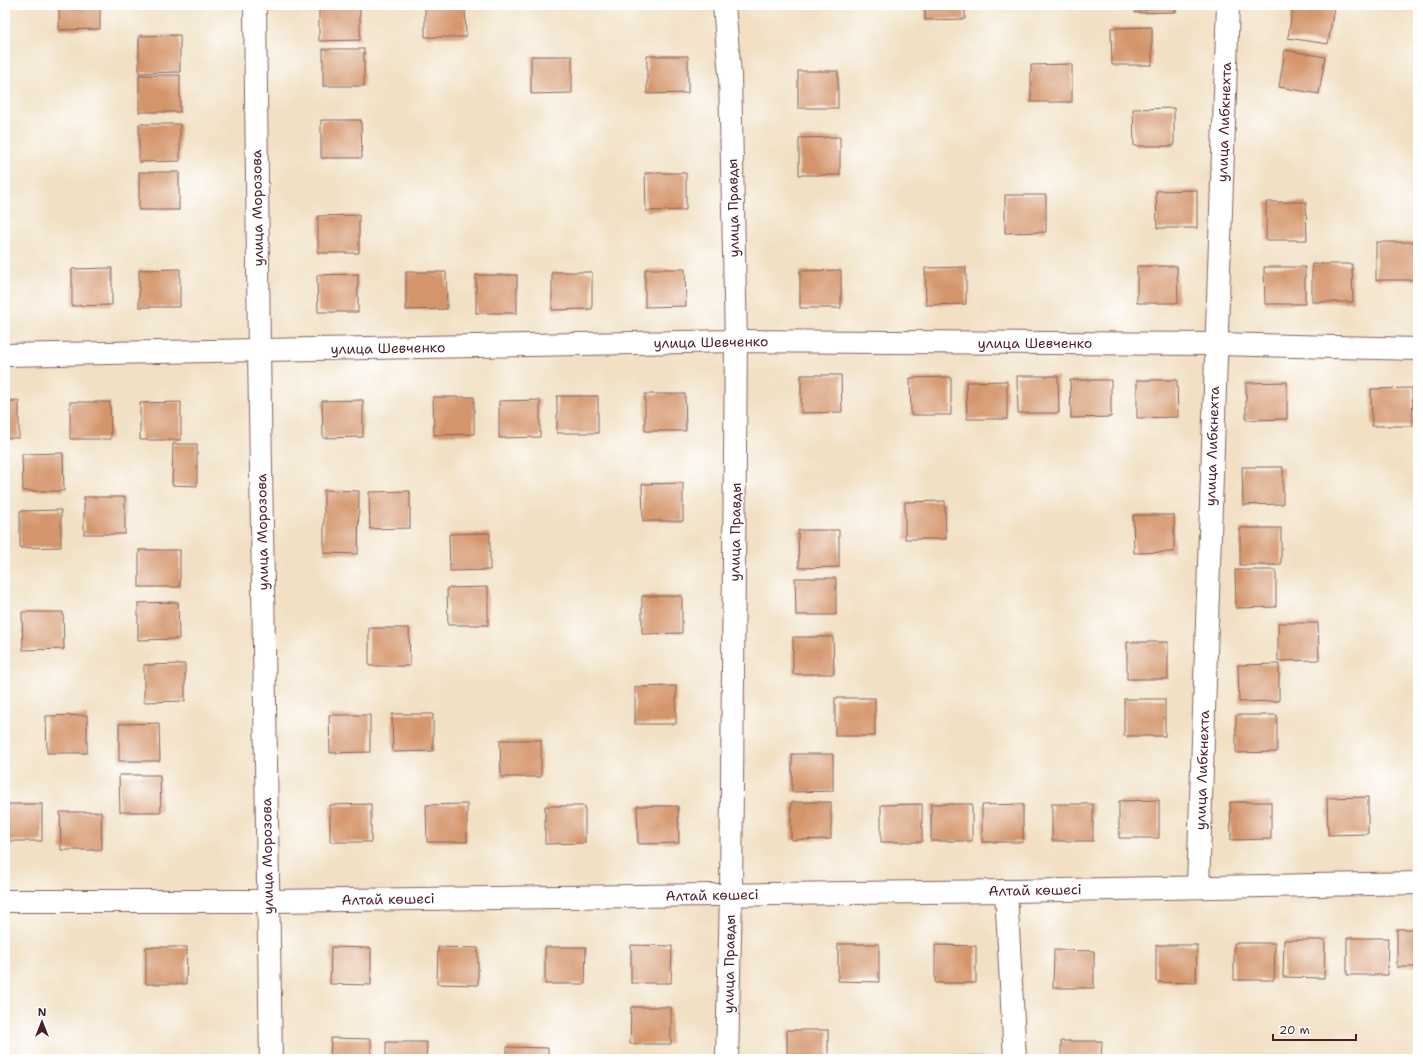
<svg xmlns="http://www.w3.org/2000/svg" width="1423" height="1064" font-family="'Shantell Sans',sans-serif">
<rect width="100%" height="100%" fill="#fff"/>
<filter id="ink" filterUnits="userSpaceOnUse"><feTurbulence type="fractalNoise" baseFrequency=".025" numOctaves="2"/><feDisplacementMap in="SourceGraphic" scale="8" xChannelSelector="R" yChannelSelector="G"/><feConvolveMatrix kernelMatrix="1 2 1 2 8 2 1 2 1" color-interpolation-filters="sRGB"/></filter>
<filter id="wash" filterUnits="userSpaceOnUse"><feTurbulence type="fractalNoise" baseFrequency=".012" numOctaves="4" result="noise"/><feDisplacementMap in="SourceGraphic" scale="16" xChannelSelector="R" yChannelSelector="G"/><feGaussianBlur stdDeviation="0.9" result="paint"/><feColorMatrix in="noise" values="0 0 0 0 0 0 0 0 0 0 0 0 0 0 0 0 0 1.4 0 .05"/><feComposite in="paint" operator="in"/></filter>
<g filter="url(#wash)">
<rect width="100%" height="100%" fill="#f1e0c3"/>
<g id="blocks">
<g fill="#d4956a">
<polygon points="59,5 100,5 100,29 59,30"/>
<polygon points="319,5 360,5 360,40 319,41"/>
<polygon points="425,5 465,5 466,37 425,37"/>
<polygon points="925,5 965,5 965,19 925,20"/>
<polygon points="1135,5 1176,5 1176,12 1135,13"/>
<polygon points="1293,5 1318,5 1334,8 1328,44 1288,38"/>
<polygon points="1152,27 1152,65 1112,65 1111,28"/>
<polygon points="180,35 180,72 139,73 139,36"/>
<rect x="323" y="49" width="41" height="37"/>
<polygon points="1285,50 1325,57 1319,94 1279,87"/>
<polygon points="531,56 572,56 572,93 531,94"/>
<polygon points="647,56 688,56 688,93 647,94"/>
<polygon points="1072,64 1072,102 1031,102 1031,65"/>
<rect x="798" y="71" width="40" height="37"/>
<rect x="139" y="75" width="41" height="37"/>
<polygon points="1174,108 1174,146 1134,146 1133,109"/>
<polygon points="321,120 361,120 362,158 321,158"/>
<polygon points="139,124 180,124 180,161 139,162"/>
<polygon points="840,137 840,175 799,175 799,138"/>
<rect x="139" y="172" width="40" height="38"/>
<polygon points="645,173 686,173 686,210 646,211"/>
<polygon points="1197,190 1197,228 1157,228 1156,191"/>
<polygon points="1005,195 1046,195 1046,232 1005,233"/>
<polygon points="1266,202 1306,202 1307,240 1266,240"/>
<polygon points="359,215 359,253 318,253 318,216"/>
<rect x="1376" y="242" width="40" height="38"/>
<polygon points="1312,264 1352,264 1353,302 1312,302"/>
<polygon points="1137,266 1177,266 1178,303 1137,303"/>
<polygon points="966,267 966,304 926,305 925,268"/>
<polygon points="1264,267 1305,267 1305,304 1265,304"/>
<polygon points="112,268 112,305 72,306 72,269"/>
<polygon points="180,269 180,307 139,307 139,270"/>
<polygon points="645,269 685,269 686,306 645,307"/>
<polygon points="841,270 841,308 800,308 800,271"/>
<polygon points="406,272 446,272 447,309 406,310"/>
<polygon points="552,272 592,272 592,309 552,310"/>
<polygon points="358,274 358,312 318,312 317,275"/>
<rect x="476" y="275" width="41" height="38"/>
<polygon points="801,375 841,375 842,412 801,413"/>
<polygon points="1017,376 1058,376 1059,413 1018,413"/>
<polygon points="951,377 951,415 911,415 910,378"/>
<polygon points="1070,380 1111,380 1111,417 1071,418"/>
<polygon points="1137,380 1177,380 1178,417 1137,418"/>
<polygon points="1007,381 1007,419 967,419 966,382"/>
<polygon points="1287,382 1287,419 1246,420 1246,383"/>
<polygon points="1412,388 1413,426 1372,426 1371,389"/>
<polygon points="645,394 685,394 686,431 645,431"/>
<rect x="557" y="396" width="41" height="37"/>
<polygon points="433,397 474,397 474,434 434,435"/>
<polygon points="363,400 363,437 323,438 322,401"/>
<polygon points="540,400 540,437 499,438 499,401"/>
<rect x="5" y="401" width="14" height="37"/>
<polygon points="70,402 110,402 111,439 70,439"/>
<polygon points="181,402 181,440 140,440 140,403"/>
<polygon points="173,444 197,444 197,486 172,485"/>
<polygon points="63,453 64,491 23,491 22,454"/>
<polygon points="1242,467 1283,467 1283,504 1243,505"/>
<polygon points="683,483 683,521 643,521 642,484"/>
<polygon points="324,490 359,491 358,554 324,553"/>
<polygon points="410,491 410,528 370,529 369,492"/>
<rect x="84" y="497" width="41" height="37"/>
<polygon points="945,501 946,539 905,539 905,502"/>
<polygon points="61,510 61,547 20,548 20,511"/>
<polygon points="1133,515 1174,515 1174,552 1134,553"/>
<rect x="1240" y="528" width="41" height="37"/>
<polygon points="798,530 839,530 839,567 799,568"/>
<polygon points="490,533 490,570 450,571 449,534"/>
<rect x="139" y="550" width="41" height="37"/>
<polygon points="1235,570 1276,570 1276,607 1236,608"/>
<polygon points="795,578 836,578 836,615 796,615"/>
<polygon points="488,587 488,625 448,625 447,588"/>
<polygon points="642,596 682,596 682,633 642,634"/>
<polygon points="178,602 179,639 138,640 138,603"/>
<polygon points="22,612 63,612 64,649 23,650"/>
<polygon points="1278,623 1318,623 1319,660 1278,661"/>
<polygon points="369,628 409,628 410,666 369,666"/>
<polygon points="793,637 833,637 834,674 793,674"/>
<rect x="1127" y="642" width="41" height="37"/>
<polygon points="185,664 185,701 144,702 144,665"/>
<polygon points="1279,664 1279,701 1239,702 1238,665"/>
<polygon points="676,686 676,724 635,724 635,687"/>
<rect x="835" y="698" width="40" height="38"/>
<rect x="1124" y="699" width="41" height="37"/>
<polygon points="392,714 433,714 433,751 393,752"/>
<polygon points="87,715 87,753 47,753 46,716"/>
<polygon points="329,715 370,715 370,752 330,753"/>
<polygon points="1236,715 1277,715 1277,752 1236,753"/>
<polygon points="159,723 160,761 119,761 119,724"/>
<polygon points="500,740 541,740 541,777 501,777"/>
<polygon points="792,754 833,754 833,791 792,792"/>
<polygon points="119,775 160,775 161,812 120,812"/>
<polygon points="1368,797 1368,834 1328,835 1327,798"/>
<polygon points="1159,800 1159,838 1119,838 1119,801"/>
<polygon points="791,802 831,802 831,839 791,840"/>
<polygon points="1230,802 1271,802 1271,839 1231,840"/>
<rect x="5" y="804" width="37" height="37"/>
<polygon points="371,804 371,842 330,842 330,805"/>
<polygon points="467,804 467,842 427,842 426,805"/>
<polygon points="922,804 922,842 881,842 881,805"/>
<rect x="931" y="804" width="41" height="37"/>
<polygon points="1023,804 1023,842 982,842 982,805"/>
<rect x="1052" y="804" width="41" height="37"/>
<polygon points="545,806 585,806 585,843 545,844"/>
<polygon points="637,806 678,806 679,843 638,844"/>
<polygon points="60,812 101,812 102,850 61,850"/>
<rect x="1397" y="929" width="21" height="38"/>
<polygon points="1347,938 1388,938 1387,975 1347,975"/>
<polygon points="1284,940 1325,940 1324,978 1283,977"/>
<polygon points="1234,943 1275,943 1274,980 1234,980"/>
<polygon points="838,944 879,944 879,982 838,981"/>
<polygon points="631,945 672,946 671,983 631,983"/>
<polygon points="935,945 976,946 976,983 935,983"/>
<polygon points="1156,945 1197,945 1196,983 1156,982"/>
<polygon points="146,947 187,947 186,984 146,984"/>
<polygon points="331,947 371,948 371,985 330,984"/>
<polygon points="438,947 478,948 478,985 437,984"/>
<polygon points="545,947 586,947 585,984 545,984"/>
<polygon points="1054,950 1094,951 1094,988 1053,988"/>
<polygon points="631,1007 671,1007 671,1044 630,1044"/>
<rect x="787" y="1030" width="41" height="29"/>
<polygon points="331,1038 371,1039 371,1059 330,1059"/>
<polygon points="1061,1041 1102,1041 1101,1059 1061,1059"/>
<polygon points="386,1042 427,1042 426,1059 386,1059"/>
<polygon points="507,1047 548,1048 548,1059 507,1059"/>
<polygon points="941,1056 982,1057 982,1059 941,1059"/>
</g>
</g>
</g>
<g filter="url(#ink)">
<use href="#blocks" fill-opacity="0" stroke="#846360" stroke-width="1"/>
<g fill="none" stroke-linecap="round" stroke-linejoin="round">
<g stroke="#846360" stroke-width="24">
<g id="minor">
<polyline points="724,5 730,75 736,341 731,894 727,1059"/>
<polyline points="5,355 736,341 1216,344 1418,349"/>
<polyline points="1198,887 1228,5"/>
<polyline points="1006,891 1015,1059"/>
<polyline points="5,901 268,901 1006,891 1418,883"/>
</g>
</g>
<g stroke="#846360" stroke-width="24">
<polyline id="major" points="255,5 259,351 271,1059"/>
</g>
<use href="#minor" stroke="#fff" stroke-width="22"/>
<use href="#major" stroke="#fff" stroke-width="22"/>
</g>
</g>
<g text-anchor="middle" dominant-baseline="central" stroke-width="3" stroke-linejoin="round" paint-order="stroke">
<g font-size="14" fill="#4a1f2b" stroke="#fff">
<text transform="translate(1224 122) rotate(-88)">улица Либкнехта</text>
<text transform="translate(257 208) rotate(-91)">улица Морозова</text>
<text transform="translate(733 208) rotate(-91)">улица Правды</text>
<text transform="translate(711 342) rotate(-1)">улица Шевченко</text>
<text x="1035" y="343">улица Шевченко</text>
<text transform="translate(388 348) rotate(-1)">улица Шевченко</text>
<text transform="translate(1212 446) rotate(-88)">улица Либкнехта</text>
<text transform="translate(262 532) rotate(-91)">улица Морозова</text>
<text transform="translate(735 532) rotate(-89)">улица Правды</text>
<text transform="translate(1202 770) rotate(-88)">улица Либкнехта</text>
<text transform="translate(267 856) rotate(-91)">улица Морозова</text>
<text transform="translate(1035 890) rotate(-1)">Алтай көшесі</text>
<text transform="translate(712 895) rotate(-1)">Алтай көшесі</text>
<text transform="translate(388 899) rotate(-1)">Алтай көшесі</text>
<text transform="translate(729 964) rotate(-89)">улица Правды</text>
</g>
</g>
<rect width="1423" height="1064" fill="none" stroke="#fff" stroke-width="20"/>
<g transform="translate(42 1022)" stroke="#ffffff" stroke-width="3" paint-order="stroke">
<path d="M0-3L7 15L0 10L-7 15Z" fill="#4a1f2b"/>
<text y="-6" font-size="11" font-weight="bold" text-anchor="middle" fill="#4a1f2b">N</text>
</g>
<path d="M1273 1034v6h83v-6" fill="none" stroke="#4a1f2b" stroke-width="2"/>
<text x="1279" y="1034" font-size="12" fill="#4a1f2b" stroke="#ffffff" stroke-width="3" paint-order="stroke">20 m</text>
</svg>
